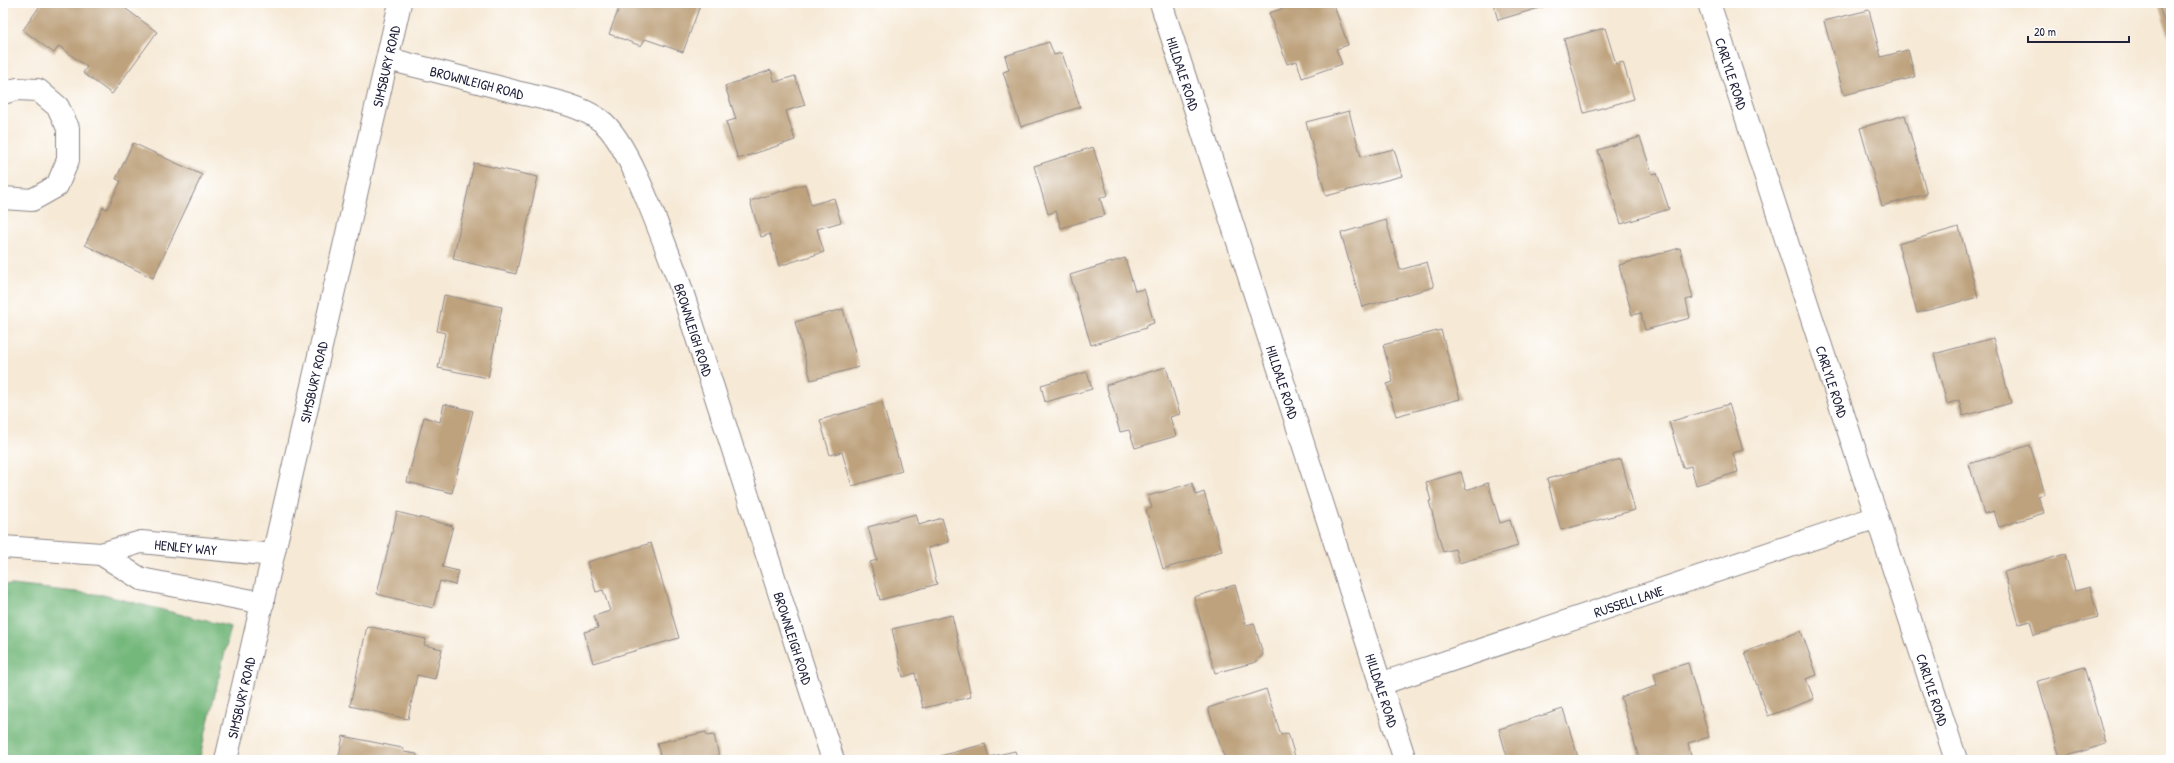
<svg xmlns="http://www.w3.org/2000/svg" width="2174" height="763" font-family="'Patrick Hand',sans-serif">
<rect width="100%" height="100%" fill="#fff"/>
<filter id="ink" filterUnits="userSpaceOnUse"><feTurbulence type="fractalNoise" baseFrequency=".025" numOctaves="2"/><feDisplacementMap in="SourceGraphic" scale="8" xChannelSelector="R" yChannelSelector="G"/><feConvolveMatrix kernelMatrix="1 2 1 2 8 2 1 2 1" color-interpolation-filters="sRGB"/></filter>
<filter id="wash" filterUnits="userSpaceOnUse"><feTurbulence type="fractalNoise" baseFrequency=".012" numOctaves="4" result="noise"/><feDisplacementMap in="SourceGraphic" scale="16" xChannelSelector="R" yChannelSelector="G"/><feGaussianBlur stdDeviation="0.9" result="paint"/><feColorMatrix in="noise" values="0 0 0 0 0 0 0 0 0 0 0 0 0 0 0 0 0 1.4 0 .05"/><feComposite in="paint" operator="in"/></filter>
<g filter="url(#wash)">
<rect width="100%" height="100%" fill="#f6e9d5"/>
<polygon fill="#74b87c" stroke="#4b6d5c" points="3,584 103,595 231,627 199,760 3,760"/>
<g id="blocks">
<g fill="#bea27d">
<polygon points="42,3 118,3 157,32 112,94 83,73 87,67 59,46 54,53 23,30"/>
<polygon points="564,3 574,3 573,6"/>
<polygon points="621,3 701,3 683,52 645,39 641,46 609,34"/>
<polygon points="987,3 1002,3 989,7"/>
<polygon points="1299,3 1333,3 1348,45 1336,49 1342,64 1302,78 1297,61 1287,64 1269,13"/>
<polygon points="1493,3 1556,3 1498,20"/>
<polygon points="2158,3 2171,3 2171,43"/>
<polygon points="1869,10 1881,57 1908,50 1915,77 1844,95 1824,21"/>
<polygon points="1605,28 1616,64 1623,62 1634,99 1584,113 1564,39"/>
<polygon points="1049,42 1054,55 1062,53 1080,107 1021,127 1003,72 1009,70 1005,56"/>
<polygon points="771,70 775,82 795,76 805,105 786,111 795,140 738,159 726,122 736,119 725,86"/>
<polygon points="1349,111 1361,157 1394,149 1402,176 1326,196 1306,122"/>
<polygon points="1905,115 1927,194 1882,206 1860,128"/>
<polygon points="1640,137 1652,174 1657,173 1669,209 1621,224 1598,150"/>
<polygon points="133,143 202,175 153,278 85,245 103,207 107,209 121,181 116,179"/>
<polygon points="1093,147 1108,195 1100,198 1105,215 1061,228 1056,211 1048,214 1034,166"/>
<polygon points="474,163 538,177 516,274 453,259"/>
<polygon points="805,184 811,205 834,198 841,222 817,229 824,252 779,266 770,234 761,237 750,201"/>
<polygon points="1386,220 1400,270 1427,262 1434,287 1362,307 1341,233"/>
<polygon points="1959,227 1978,297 1917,313 1898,244"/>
<polygon points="1680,248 1693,298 1686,300 1690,318 1645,330 1641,313 1632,315 1619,265"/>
<polygon points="1125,258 1135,291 1144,289 1154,323 1145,326 1146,328 1091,345 1070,275"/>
<polygon points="444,295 502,307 488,378 438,368 445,333 437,331"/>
<polygon points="843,309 859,367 811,380 795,322"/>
<polygon points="1441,330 1460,399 1396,416 1387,384 1393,382 1383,345"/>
<polygon points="1993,338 2011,403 1963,416 1959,400 1947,404 1934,354"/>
<polygon points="1166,367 1180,414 1170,417 1176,436 1135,448 1129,430 1120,432 1106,385"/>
<polygon points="1087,372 1092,389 1045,402 1041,385"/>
<polygon points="882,402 902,471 852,486 842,452 830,455 820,420"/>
<polygon points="444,404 473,411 452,493 407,482 424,417 440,422"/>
<polygon points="1729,404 1743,450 1733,453 1738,472 1696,485 1691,466 1683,468 1669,422"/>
<polygon points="2030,445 2045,494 2038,496 2044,513 1999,527 1994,511 1984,514 1969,464"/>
<polygon points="1621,459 1635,510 1561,530 1547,479"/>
<polygon points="1461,472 1466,490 1488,483 1500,523 1510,520 1518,546 1459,563 1455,549 1443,552 1429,501 1431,501 1426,482"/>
<polygon points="1192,483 1196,495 1204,492 1222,551 1163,569 1146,510 1152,508 1148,496"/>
<polygon points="397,512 453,526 442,567 458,571 455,585 440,581 433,608 377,594"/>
<polygon points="916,514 919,525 942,518 949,542 928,548 937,584 880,600 870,562 877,560 868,527"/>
<polygon points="651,543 679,638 593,663 584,632 598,628 594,616 610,611 603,590 596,592 587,562"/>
<polygon points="2065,554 2075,591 2090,587 2098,617 2034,635 2030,621 2019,624 2004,572"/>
<polygon points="1235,585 1246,625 1254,623 1263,654 1256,662 1215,673 1194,597"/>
<polygon points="952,615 971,697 923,708 915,673 903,677 892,629"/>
<polygon points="367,626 426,639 424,645 442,649 435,679 417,675 408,719 350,706"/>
<polygon points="1801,631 1817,675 1806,679 1814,699 1768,716 1745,652"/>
<polygon points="1688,663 1709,737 1688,743 1691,756 1678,760 1645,760 1639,758 1621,697 1657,686 1654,673"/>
<polygon points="2084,667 2106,744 2060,758 2038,681"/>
<polygon points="1266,689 1281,735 1288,733 1296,760 1225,760 1208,708"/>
<polygon points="1563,709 1579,760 1508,760 1499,729"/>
<polygon points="706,732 707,736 714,735 720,760 661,760 657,743"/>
<polygon points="343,736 402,748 404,752 417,754 416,760 338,760"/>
<polygon points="985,744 989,757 1015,751 1018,760 941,760 940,756"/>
</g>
</g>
</g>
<g filter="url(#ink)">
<use href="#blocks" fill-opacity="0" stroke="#8c8688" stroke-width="1"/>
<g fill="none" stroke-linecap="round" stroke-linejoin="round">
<g stroke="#8c8688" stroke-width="24">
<g id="minor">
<path id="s1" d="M1161 3 1405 760"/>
<path id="s2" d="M1709 3 1956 760"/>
<path id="s3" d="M388 59C432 70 476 81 520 93 546 99 578 104 600 120 629 140 663 241 677 276L833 760"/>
<polyline points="3,93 17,89 38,90 58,107 68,128 68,160 57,186 32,200 3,198"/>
<path id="s4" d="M3 547 101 554 141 542 273 555"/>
<polyline points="101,554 141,579 263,603"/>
<path id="s5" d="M1380 684 1877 517"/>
</g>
</g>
<g stroke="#8c8688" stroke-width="24">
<g id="secondary">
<path id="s6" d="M226 760 400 3"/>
</g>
</g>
<use href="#minor" stroke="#fff" stroke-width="22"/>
<use href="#secondary" stroke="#fff" stroke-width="22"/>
</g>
</g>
<g text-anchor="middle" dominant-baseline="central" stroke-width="3.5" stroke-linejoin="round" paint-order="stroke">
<g font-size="14" fill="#22223b" stroke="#fff">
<text stroke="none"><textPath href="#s6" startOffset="712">SIMSBURY ROAD</textPath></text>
<text stroke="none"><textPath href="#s1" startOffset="74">HILLDALE ROAD</textPath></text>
<text stroke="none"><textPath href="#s2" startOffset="74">CARLYLE ROAD</textPath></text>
<text stroke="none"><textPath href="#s3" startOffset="92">BROWNLEIGH ROAD</textPath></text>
<text stroke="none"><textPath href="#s3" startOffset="453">BROWNLEIGH ROAD</textPath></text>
<text stroke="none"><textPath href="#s2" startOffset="398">CARLYLE ROAD</textPath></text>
<text stroke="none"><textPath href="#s6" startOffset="388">SIMSBURY ROAD</textPath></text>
<text stroke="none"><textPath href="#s1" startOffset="398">HILLDALE ROAD</textPath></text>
<text stroke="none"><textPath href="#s4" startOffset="185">HENLEY WAY</textPath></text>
<text stroke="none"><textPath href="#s5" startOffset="262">RUSSELL LANE</textPath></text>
<text stroke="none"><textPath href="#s3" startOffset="777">BROWNLEIGH ROAD</textPath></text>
<text stroke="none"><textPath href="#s2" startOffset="722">CARLYLE ROAD</textPath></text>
<text stroke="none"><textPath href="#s1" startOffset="722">HILLDALE ROAD</textPath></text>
<text stroke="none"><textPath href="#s6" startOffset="64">SIMSBURY ROAD</textPath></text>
</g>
</g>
<rect width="2174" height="763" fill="none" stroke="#fff" stroke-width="16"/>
<path d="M2028 36v6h101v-6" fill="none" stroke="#22223b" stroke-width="2"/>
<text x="2034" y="36" font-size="12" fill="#22223b" stroke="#ffffff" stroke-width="3" paint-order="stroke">20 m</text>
</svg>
